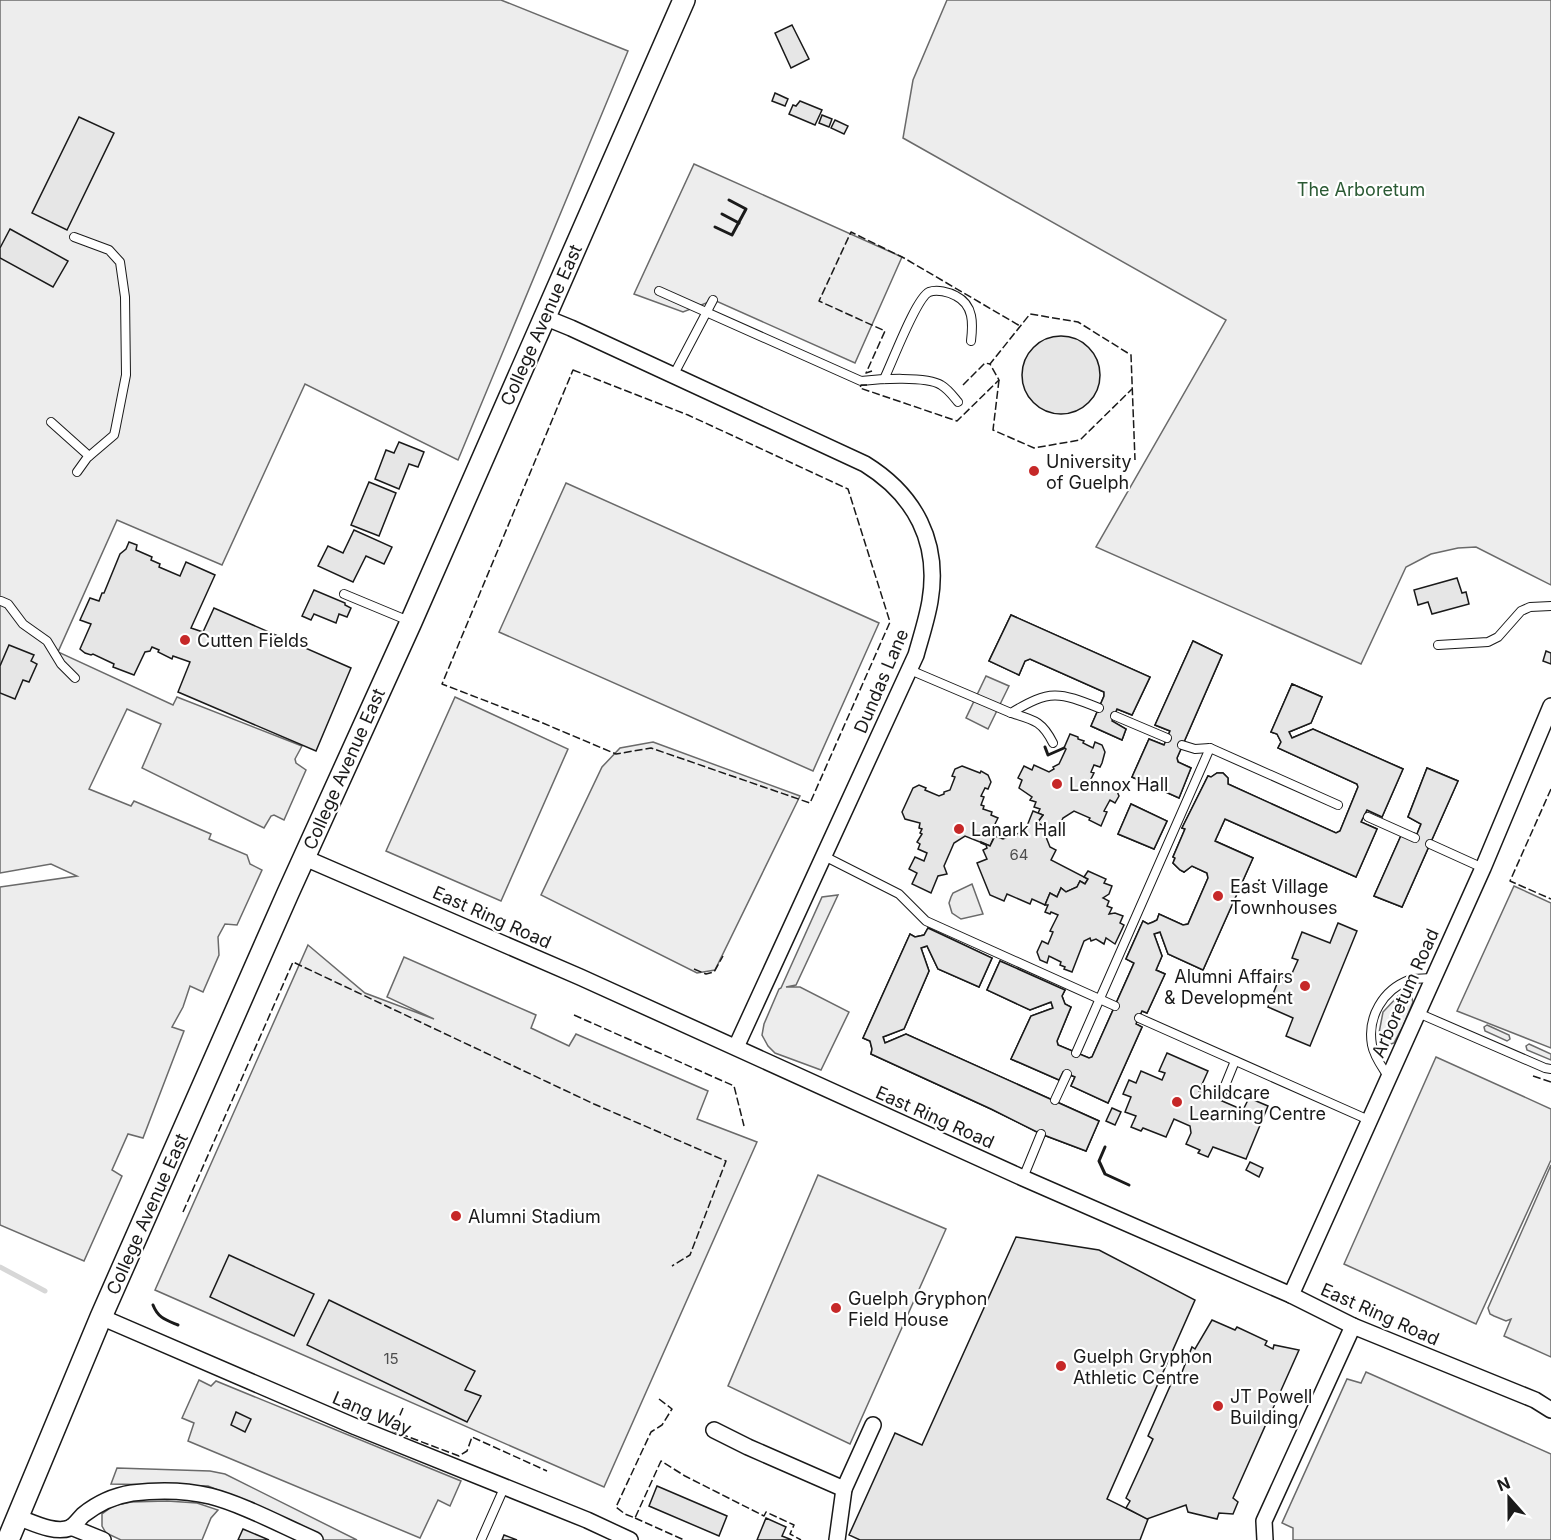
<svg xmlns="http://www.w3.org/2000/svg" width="1551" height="1540" font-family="Inter,sans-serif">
<rect width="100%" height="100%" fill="#fff"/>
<g fill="#ededed" stroke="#6a6a6a" stroke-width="1.5">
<polygon points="0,0 501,0 628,51 458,460 305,384 222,565 117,520 58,652 173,705 177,697 302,746 295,759 296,763 306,770 284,820 274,815 271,816 264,828 142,768 161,724 127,709 89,789 131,806 134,801 211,834 209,839 247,855 250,864 262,870 237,925 225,924 218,937 219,955 203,992 190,986 183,1007 172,1027 184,1031 143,1138 128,1134 112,1170 122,1176 84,1261 0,1225 0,887 77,876 51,864 0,873"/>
<polygon points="947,0 1551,0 1551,585 1476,547 1458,548 1431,554 1406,567 1361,664 1096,547 1226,320 903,138 913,80"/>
<polygon points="694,164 902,257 855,363 714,300 683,312 634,294"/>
<polygon points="566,483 879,623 813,771 499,632"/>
<polygon points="986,676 1009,686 988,729 966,718"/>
<polygon points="455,697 568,749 501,901 386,851"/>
<polygon points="653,742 800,796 715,970 697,973 541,895 602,767 620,748"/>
<polygon points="972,884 983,914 961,919 952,913 949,903 951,897 953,893"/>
<polygon points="1514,886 1551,903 1551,1048 1457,1011"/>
<polygon points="838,895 796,985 786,987 800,987 849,1012 821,1070 775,1053 768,1046 762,1035 764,1024 779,989 781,988 822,897"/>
<polygon points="308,945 365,993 434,1019 387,997 404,957 536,1015 531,1028 569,1046 576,1034 708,1091 697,1119 757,1142 604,1487 155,1290"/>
<polygon points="1410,991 1413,1002 1403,1026 1394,1043 1385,1046 1379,1033 1383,1012 1401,993"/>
<polygon points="1487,1025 1509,1035 1510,1039 1507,1041 1485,1031 1484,1027"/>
<polygon points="1529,1044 1551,1054 1551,1060 1527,1050 1526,1046"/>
<polygon points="1436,1057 1551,1109 1551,1160 1476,1324 1344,1264"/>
<polygon points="1551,1165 1551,1357 1504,1336 1511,1319 1506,1321 1494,1316 1490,1314 1488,1308"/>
<polygon points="818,1175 946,1229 850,1444 728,1386"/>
<polygon points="1366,1372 1551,1454 1551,1540 1293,1540 1293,1528 1282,1523 1347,1379 1361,1383"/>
<polygon points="199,1380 211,1386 216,1381 461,1481 450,1506 438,1500 420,1538 188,1441 194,1423 182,1418"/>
<polygon points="117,1468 210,1471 225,1474 357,1540 322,1540 233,1496 208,1486 111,1484"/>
<polygon points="167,1501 197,1503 218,1510 211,1518 202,1540 121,1540 106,1533 102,1526 102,1514 113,1506 131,1502"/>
</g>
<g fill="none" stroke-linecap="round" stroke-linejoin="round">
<polyline stroke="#d7d7d7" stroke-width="5" points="0,1267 45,1291"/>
</g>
<g fill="#e6e6e6" stroke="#1a1a1a" stroke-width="1.5">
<polygon points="792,25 809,59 791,68 775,33"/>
<polygon points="775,93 788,99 785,106 772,101"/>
<polygon points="800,101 822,110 815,125 789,114 793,105 796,106"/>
<polygon points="822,115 832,119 829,127 819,123"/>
<polygon points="79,117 114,133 67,230 32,213"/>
<polygon points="835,120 848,126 844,134 831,128"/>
<polygon points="10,229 68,261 53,287 0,258 0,248"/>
<circle cx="1061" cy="375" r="39"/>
<polygon points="399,442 424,452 418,467 409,464 399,489 375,479 386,450 394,453"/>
<polygon points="369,482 396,493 379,536 351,525"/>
<polygon points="354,530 392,547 384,564 366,556 353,582 318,566 328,546 343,553"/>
<polygon points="129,542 137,545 136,550 152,557 151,560 160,564 159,567 180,576 186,562 215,575 191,628 203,632 214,608 351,668 316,751 178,692 190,662 173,656 172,659 158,652 159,650 152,647 150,651 145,652 134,675 113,667 114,664 93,654 91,655 85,653 80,649 91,624 80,620 90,598 99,601 102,593 104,593 120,554 126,549"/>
<polygon points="1457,578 1462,593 1466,592 1469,604 1432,614 1428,602 1418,605 1414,590"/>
<polygon points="314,590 345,603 345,605 351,608 347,617 339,614 336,623 314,614 311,620 302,616"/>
<polygon points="1011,615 1150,677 1132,715 1117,709 1112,721 1126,729 1122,740 1091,726 1104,696 1104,692 1030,659 1025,661 1019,675 989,661"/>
<polygon points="1011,615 1150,677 1132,715 1117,709 1112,721 1126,729 1122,740 1091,726 1104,696 1104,692 1030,659 1025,661 1019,675 989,661"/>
<polygon points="1193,641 1222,655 1177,758 1178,762 1191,768 1179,798 1132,777 1149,739 1164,745 1170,731 1155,725"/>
<polygon points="1193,641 1222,655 1177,758 1178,762 1191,768 1179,798 1132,777 1149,739 1164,745 1170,731 1155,725"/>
<polygon points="9,645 34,655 31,661 37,664 29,682 23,680 15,699 0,693 0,666"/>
<polygon points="1546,651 1551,653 1551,664 1543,661"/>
<polygon points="1292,684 1322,697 1311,723 1289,732 1292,738 1313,729 1403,769 1382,817 1367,810 1361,822 1377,829 1356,877 1225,819 1215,841 1253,858 1203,970 1168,954 1160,932 1154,934 1162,956 1156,970 1165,974 1147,1013 1142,1011 1136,1024 1142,1027 1108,1103 1071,1086 1075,1077 1063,1072 1059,1080 1011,1059 1031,1016 1053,1008 1051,1002 1030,1010 987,990 1000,961 1065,990 1062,996 1065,1004 1071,1007 1057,1041 1058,1045 1089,1058 1092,1057 1134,963 1126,959 1143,921 1148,924 1153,922 1157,920 1159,914 1183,925 1188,924 1208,878 1207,873 1192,866 1184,872 1180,870 1173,863 1175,858 1173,857 1185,829 1182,828 1208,776 1211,777 1217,773 1223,773 1228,778 1228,784 1336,833 1340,831 1358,787 1357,784 1278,748 1281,742 1277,734 1271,732"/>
<polygon points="1292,684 1322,697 1311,723 1289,732 1292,738 1313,729 1403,769 1382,817 1367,810 1361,822 1377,829 1356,877 1225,819 1215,841 1253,858 1203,970 1168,954 1160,932 1154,934 1162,956 1156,970 1165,974 1147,1013 1142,1011 1136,1024 1142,1027 1108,1103 1071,1086 1075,1077 1063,1072 1059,1080 1011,1059 1031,1016 1053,1008 1051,1002 1030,1010 987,990 1000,961 1065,990 1062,996 1065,1004 1071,1007 1057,1041 1058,1045 1089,1058 1092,1057 1134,963 1126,959 1143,921 1148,924 1153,922 1157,920 1159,914 1183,925 1188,924 1208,878 1207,873 1192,866 1184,872 1180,870 1173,863 1175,858 1173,857 1185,829 1182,828 1208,776 1211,777 1217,773 1223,773 1228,778 1228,784 1336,833 1340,831 1358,787 1357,784 1278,748 1281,742 1277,734 1271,732"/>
<polygon points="1070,734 1078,737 1078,739 1084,741 1083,743 1093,748 1095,742 1102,745 1105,752 1102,763 1100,767 1094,765 1091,772 1094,773 1091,779 1095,781 1094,784 1101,788 1104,783 1116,789 1119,796 1115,803 1110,800 1104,811 1107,812 1101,826 1089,820 1090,818 1074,811 1063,818 1057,831 1050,834 1042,831 1044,826 1037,823 1043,815 1038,813 1040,809 1034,807 1036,802 1030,800 1032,797 1019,788 1022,780 1018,778 1024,766 1032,770 1034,765 1049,772 1054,769 1053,767 1059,764 1066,749 1064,748"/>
<polygon points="962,766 980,773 981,771 988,775 991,782 988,789 985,788 981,796 984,797 981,805 984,806 983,809 992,812 991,815 998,818 994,826 998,828 990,846 965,836 954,843 944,866 947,874 938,876 931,893 912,884 917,873 909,869 915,857 924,861 927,853 918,849 920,844 917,842 922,834 920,833 922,829 919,828 920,823 905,819 902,812 913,788 919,785 926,788 925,790 939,796 944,794 944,792 950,790 955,777 952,776 955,769"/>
<polygon points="1427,768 1458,781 1402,907 1374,896 1403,831 1417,834 1421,824 1408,817"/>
<polygon points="1427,768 1458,781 1402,907 1374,896 1403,831 1417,834 1421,824 1408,817"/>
<polygon points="1131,804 1167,821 1154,849 1118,834"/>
<polygon points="1131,804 1167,821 1154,849 1118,834"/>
<polygon points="1033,811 1043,815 1037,823 1044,826 1042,831 1047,833 1046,837 1050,847 1056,850 1051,860 1088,879 1085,884 1080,881 1077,887 1066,892 1061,888 1057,897 1050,893 1045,905 1032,899 1030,904 1007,894 1004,901 990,895 977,863 987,859 983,850 987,848 986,845 981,843 981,842 990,846 995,836 1003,839 1025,831"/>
<polygon points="1088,871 1106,879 1104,883 1112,886 1109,894 1103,898 1109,901 1107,906 1112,908 1109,914 1115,913 1123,916 1120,923 1124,925 1115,944 1106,938 1104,944 1096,939 1091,941 1090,938 1084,941 1072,972 1064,969 1065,967 1060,965 1061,962 1049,956 1047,963 1040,960 1037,952 1042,941 1048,944 1053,932 1050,931 1058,915 1051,912 1050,914 1045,912 1048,905 1045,905 1050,893 1057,897 1061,888 1066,892 1077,887 1080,881 1085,884 1088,879 1084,877"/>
<polygon points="1259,880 1267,883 1264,890 1256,886"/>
<polygon points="1338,923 1357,931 1310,1046 1286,1036 1293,1018 1268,1007 1280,976 1289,980 1298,960 1292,958 1302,932 1330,943"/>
<polygon points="928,928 992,958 979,987 938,969 927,946 921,948 929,971 904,1029 883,1037 885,1043 906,1034 1099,1121 1086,1151 1041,1134 991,1109 871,1054 872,1049 870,1041 863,1038 910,934 915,937 924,935"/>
<polygon points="928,928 992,958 979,987 938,969 927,946 921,948 929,971 904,1029 883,1037 885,1043 906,1034 1099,1121 1086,1151 1041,1134 991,1109 871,1054 872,1049 870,1041 863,1038 910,934 915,937 924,935"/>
<polygon points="1167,1053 1208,1071 1199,1091 1243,1110 1249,1098 1268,1106 1246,1159 1213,1147 1208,1157 1198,1153 1200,1150 1186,1144 1191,1133 1190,1126 1174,1119 1166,1137 1143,1128 1141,1131 1131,1127 1136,1116 1125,1112 1131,1097 1123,1094 1129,1080 1136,1083 1141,1071 1162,1080 1165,1073 1159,1071"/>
<polygon points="1112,1108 1121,1112 1115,1125 1106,1121"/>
<polygon points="1250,1162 1263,1168 1259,1177 1246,1170"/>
<polygon points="1016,1237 1099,1250 1195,1300 1107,1499 1148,1519 1140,1540 860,1540 849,1535 895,1433 922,1445"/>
<polygon points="229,1255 314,1294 294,1336 210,1297"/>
<polygon points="329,1300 475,1371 465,1390 481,1396 467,1422 307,1345"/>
<polygon points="1212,1320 1235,1330 1237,1327 1267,1341 1265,1345 1273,1349 1274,1345 1299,1350 1233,1498 1238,1502 1233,1514 1219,1513 1217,1519 1188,1512 1186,1505 1147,1519 1126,1508 1130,1501 1126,1498 1153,1439 1148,1436 1175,1375 1180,1377 1192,1347 1195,1349"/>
<polygon points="236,1412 251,1419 245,1432 231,1425"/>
<polygon points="657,1486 727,1516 719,1536 649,1506"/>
<polygon points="766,1518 786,1527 782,1536 792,1540 757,1540"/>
<polygon points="243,1529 269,1540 238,1540"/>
<polygon points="504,1535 517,1540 502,1540"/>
</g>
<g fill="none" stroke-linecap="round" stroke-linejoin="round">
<g stroke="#1a1a1a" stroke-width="10">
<g id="lane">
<polyline points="74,237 109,250 120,262 125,297 126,375 115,431 114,435 87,458 77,472"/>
<path d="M659 291 861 381C879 379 927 376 941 385 948 389 953 396 958 402"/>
<polyline points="673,376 713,300"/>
<path d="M884 379C892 363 916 298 929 292 937 289 949 292 956 296 974 305 973 324 971 341"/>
<polyline points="51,422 89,456"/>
<polyline points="344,594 409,621"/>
<polyline points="1,601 8,604 23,624 47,641 61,664 75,678"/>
<polyline points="1438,645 1488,642 1498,637 1521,611 1530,607 1551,606"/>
<path d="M910 670 1011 713C1050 689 1059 692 1099 708"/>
<path d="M1011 713C1034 720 1042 721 1053 743"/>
<polyline points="1115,716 1167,738"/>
<polyline points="1182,745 1195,749 1210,748 1338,805"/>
<polyline points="1368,817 1415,838"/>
<polyline points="1430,844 1483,868"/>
<polyline points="824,856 899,894 926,921 1115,1006"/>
<polyline points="1418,1013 1545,1068 1551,1069"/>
<polyline points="1139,1018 1371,1121"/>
<polyline points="1076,1053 1210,748"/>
<path d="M1389 1078C1383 1068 1374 1057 1372 1045 1367 1017 1383 990 1409 980 1415 978 1424 979 1432 978"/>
<polyline points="1222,1093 1235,1061"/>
<polyline points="1055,1100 1067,1074"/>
<polyline points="1023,1178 1041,1134"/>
<polyline points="481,1540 504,1488"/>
</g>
</g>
<g stroke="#1a1a1a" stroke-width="18">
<g id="street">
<path d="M544 317 571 328 865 464C915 495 940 542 930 601 927 619 921 637 916 655L736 1047"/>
<polyline points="305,858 580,977 1023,1178 1291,1295 1353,1326 1535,1400 1551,1410"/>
<polyline points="1291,1295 1483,868 1551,706"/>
<polyline points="101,1317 356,1427 587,1520 630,1540"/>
<polyline points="714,1430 748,1447 844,1489"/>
<path d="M17 1517C32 1522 54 1534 70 1528 75 1525 79 1519 83 1515 98 1503 113 1496 132 1493 157 1490 185 1490 210 1496 242 1504 283 1526 315 1540"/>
<polyline points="71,1527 103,1540"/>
<polyline points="837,1540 844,1489 873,1425"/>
<polyline points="1265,1540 1264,1521 1353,1326"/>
</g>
</g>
<g stroke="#1a1a1a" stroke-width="24">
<polyline id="secondary" points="8,1540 101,1317 288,893 411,622 684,0"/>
</g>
<use href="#lane" stroke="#fff" stroke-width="8"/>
<use href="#street" stroke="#fff" stroke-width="15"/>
<use href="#secondary" stroke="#fff" stroke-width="21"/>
<g stroke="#1a1a1a" stroke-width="1.5" stroke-dasharray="8 3" stroke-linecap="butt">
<polygon points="573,370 688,415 848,489 890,622 810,803 651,748 616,754 538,721 442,684"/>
<polyline points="872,371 866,373 885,331 819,301 851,232 904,258 1020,326"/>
<polyline points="999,380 993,430 1034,448 1080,440 1132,389"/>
<polyline points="867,385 861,385 860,388 957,421 999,380 990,364 1030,314 1078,322 1131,355 1135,460"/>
<polyline points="963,385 985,363 990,364"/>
<polyline points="1551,789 1510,881 1551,899"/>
<polyline points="694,969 706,974 714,972 723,956"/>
<polyline points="574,1015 734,1086 744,1126"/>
<polyline points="1533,1076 1551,1082"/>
<polyline points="183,1212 293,962 594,1104 726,1161 690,1255 672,1266"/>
<polyline points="659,1399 672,1409 662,1425 651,1432 616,1507 625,1514 635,1518 661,1461 685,1476 764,1516 766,1512 794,1525 790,1534 801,1540"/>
<polyline points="403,1408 393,1431 459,1456 467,1451 472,1437 547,1471"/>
<polyline points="635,1518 684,1540"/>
</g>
<g stroke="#1a1a1a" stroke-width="3">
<polyline points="722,214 739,223"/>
<polyline points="715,227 732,235 746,209 729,200"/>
<polyline points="1045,747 1048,755 1064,748"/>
<polyline points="1105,1147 1099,1161 1105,1174 1129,1185"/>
<path d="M153 1305C158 1318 166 1320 178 1325"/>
</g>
</g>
<g fill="#c62828" stroke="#fff" stroke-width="2">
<circle cx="1034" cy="471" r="6"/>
<circle cx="185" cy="640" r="6"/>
<circle cx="1057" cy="784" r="6"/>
<circle cx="959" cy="829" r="6"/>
<circle cx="1218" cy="896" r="6"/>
<circle cx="1305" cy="986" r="6"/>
<circle cx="1177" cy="1102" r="6"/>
<circle cx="456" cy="1216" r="6"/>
<circle cx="836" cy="1308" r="6"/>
<circle cx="1061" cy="1366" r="6"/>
<circle cx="1218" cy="1406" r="6"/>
</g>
<g text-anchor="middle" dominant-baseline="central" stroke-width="4.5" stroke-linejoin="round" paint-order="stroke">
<g font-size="15" fill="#4d4d4d">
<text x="1019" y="854">64</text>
<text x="391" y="1358">15</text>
</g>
<g font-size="18" fill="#2b5a34" stroke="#fff">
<text x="1361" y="189">The Arboretum</text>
</g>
<g font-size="18" fill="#1a1a1a" stroke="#fff">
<text transform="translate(541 325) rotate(-66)">College Avenue East</text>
<text transform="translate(881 681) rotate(-67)">Dundas Lane</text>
<text transform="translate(344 769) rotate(-66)">College Avenue East</text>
<text transform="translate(492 917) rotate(24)">East Ring Road</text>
<text transform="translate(1405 993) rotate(-66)">Arboretum Road</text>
<text transform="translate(935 1117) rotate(24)">East Ring Road</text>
<text transform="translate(147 1214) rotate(-66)">College Avenue East</text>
<text transform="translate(1380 1314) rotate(24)">East Ring Road</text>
<text transform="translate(372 1413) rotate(23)">Lang Way</text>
</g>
<g font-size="18" fill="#1a1a1a" stroke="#fff" text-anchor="start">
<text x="1046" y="461">University<tspan x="1046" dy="21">of Guelph</tspan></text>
<text x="197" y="640">Cutten Fields</text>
<text x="1069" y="784">Lennox Hall</text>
<text x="971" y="829">Lanark Hall</text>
<text x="1230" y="886">East Village<tspan x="1230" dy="21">Townhouses</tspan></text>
<text x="1293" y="976" text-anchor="end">Alumni Affairs<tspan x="1293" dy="21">&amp; Development</tspan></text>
<text x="1189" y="1092">Childcare<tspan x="1189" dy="21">Learning Centre</tspan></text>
<text x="468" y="1216">Alumni Stadium</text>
<text x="848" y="1298">Guelph Gryphon<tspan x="848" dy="21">Field House</tspan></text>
<text x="1073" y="1356">Guelph Gryphon<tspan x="1073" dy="21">Athletic Centre</tspan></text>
<text x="1230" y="1396">JT Powell<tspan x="1230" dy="21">Building</tspan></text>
</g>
</g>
<g transform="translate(1509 1498) rotate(339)" stroke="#ffffff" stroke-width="4.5" paint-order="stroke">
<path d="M0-4.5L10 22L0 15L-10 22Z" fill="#1a1a1a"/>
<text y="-9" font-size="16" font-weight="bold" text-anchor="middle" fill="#1a1a1a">N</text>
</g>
</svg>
